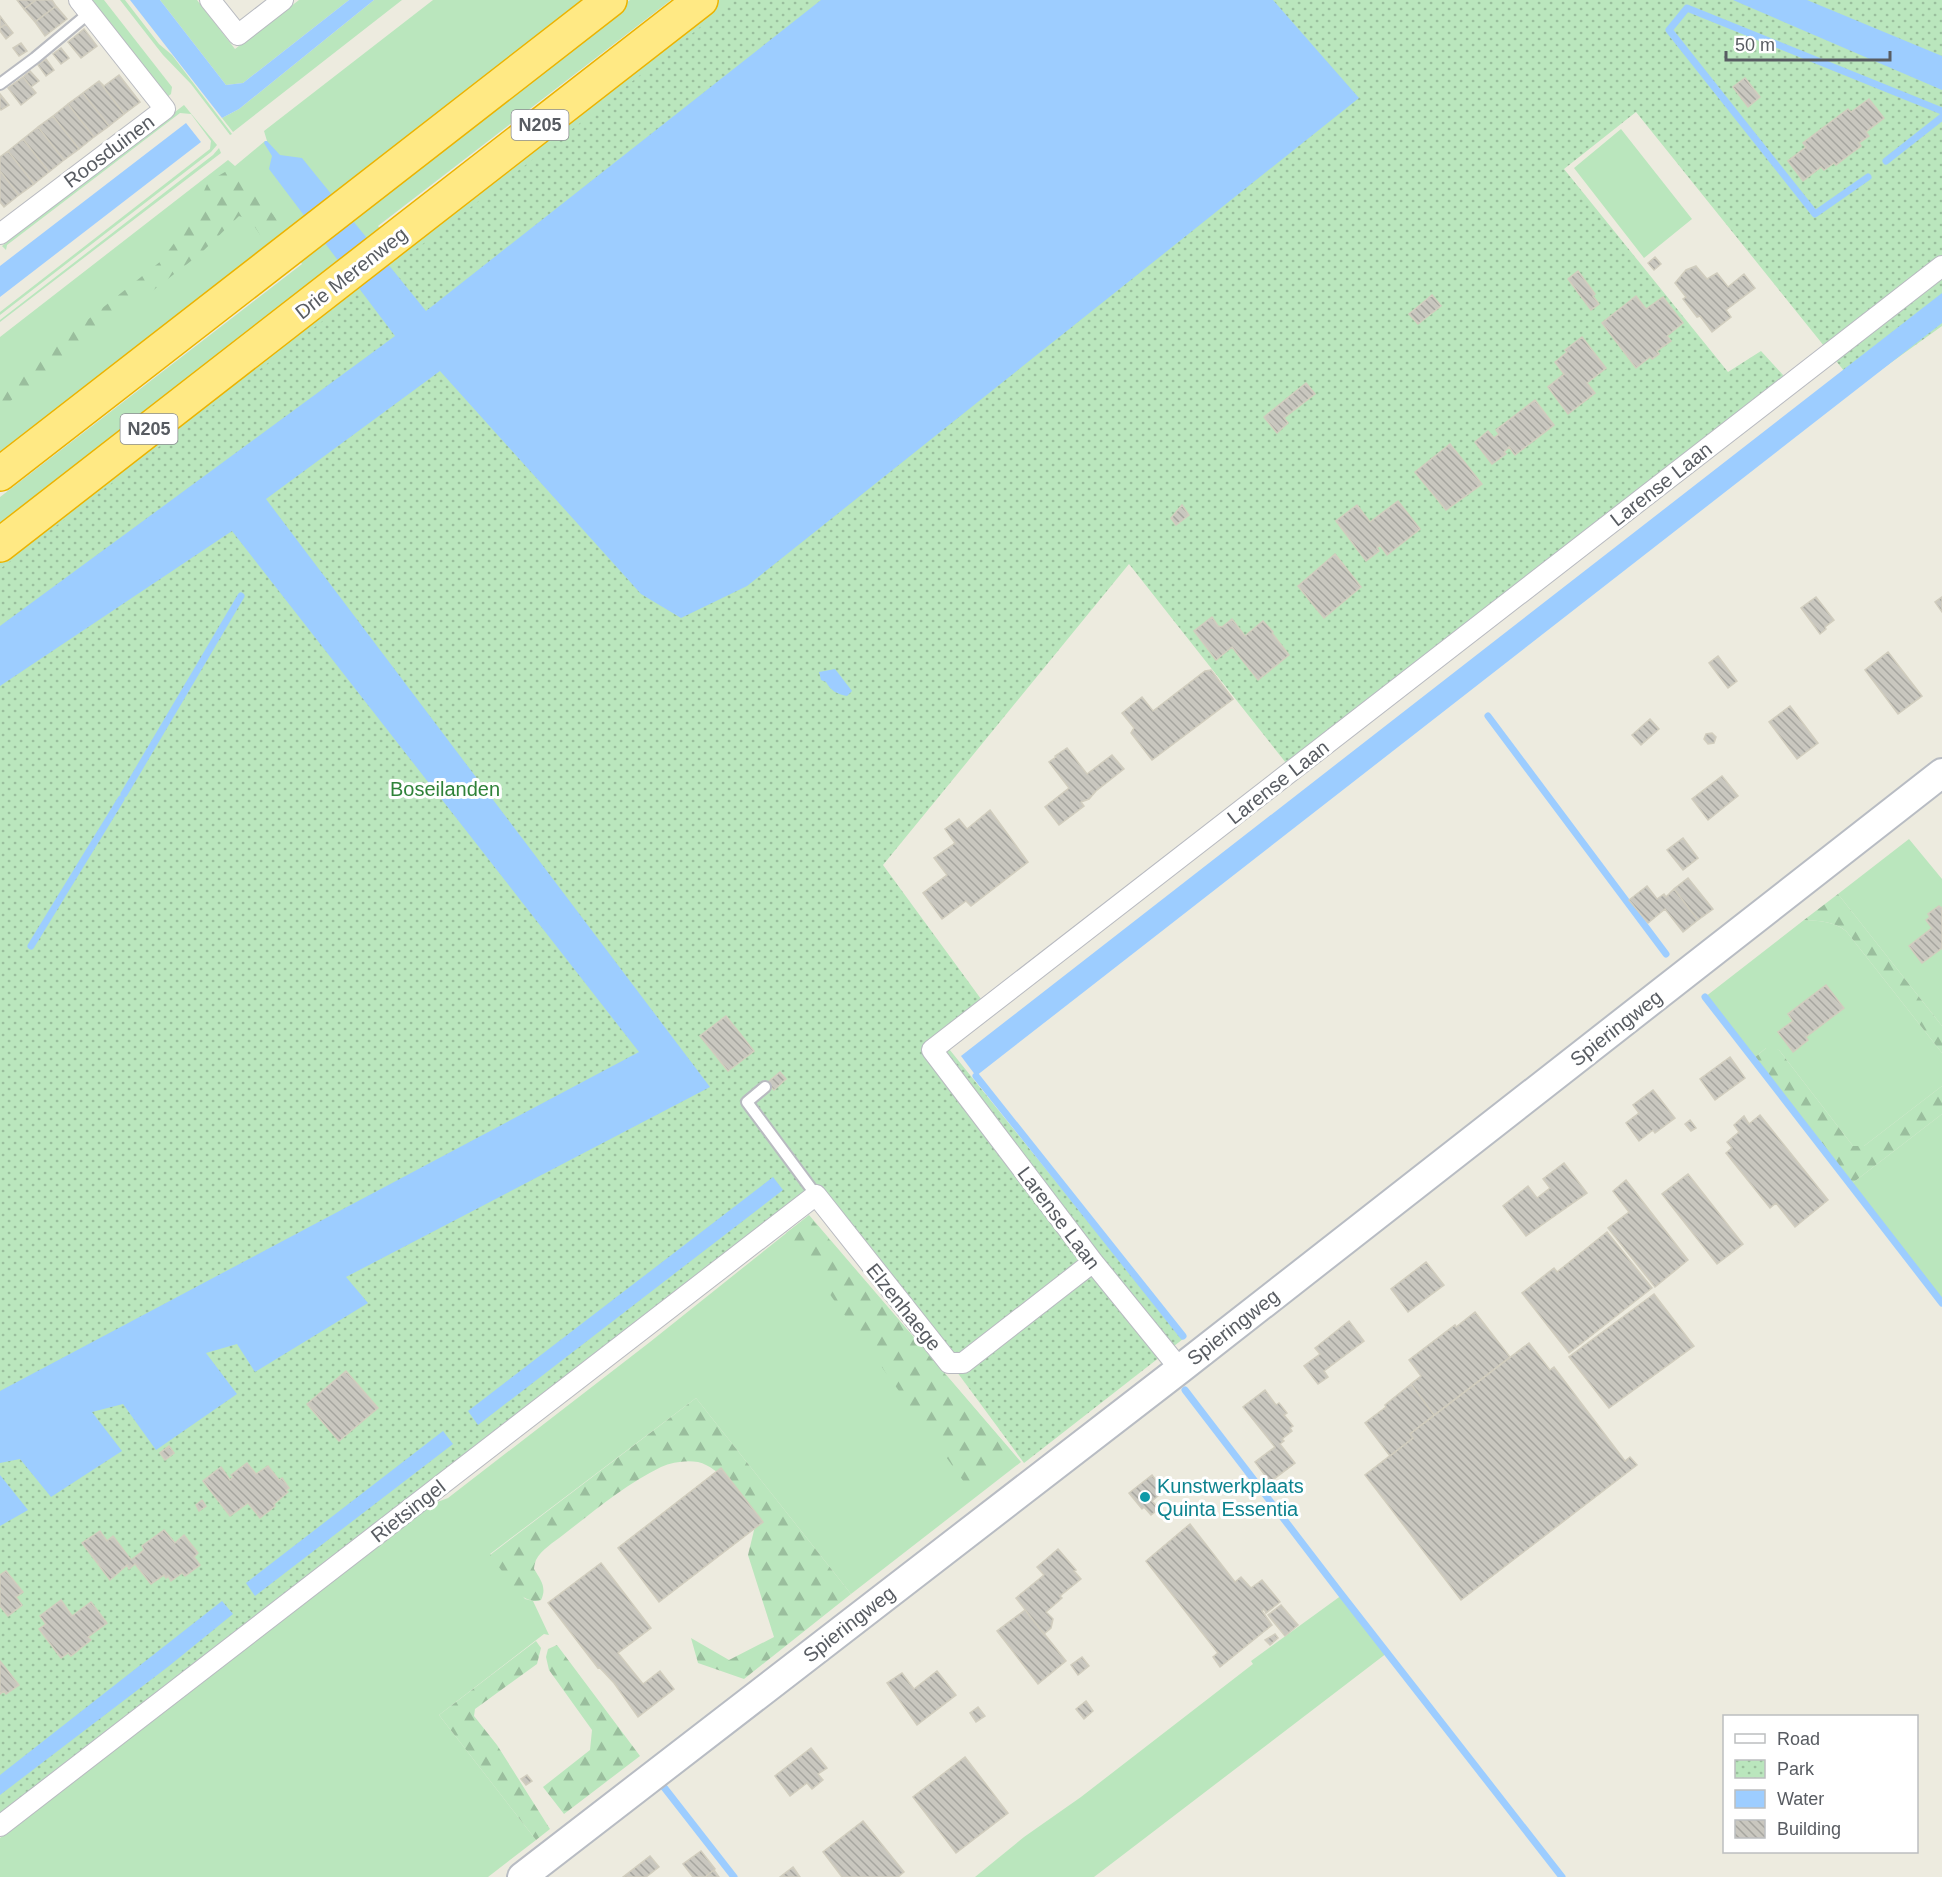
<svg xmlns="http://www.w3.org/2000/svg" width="1942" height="1877" viewBox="0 0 1942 1877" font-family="Arial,sans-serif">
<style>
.green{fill:#bae6bd}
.forest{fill:url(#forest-firs)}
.park{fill:url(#park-dots)}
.water{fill:#9dcdff}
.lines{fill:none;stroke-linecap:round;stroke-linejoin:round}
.stream{stroke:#9dcdff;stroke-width:7}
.building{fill:url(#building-back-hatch);stroke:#d1cdbe;stroke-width:1.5}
.lane-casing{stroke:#b8bac0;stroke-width:14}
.street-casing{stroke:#b8bac0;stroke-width:22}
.secondary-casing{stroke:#b8bcc3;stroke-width:32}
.highway-casing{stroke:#ecb300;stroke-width:36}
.lane{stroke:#fff;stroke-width:10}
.street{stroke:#fff;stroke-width:20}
.secondary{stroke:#fff;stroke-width:28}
.highway{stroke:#ffe984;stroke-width:33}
.culture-dot{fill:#0f9aa8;stroke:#fff;stroke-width:2}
.labels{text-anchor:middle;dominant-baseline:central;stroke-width:6;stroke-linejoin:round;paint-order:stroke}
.shield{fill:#fff;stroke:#8a8d91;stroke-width:1.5}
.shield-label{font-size:18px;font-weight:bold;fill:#585c62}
.street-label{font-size:20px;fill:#585c62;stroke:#fff}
.park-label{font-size:20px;fill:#2f8239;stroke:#fff}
.culture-label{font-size:20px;fill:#0d838f;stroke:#fff;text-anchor:start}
</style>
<defs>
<pattern id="forest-firs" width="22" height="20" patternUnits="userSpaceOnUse" patternTransform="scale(1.5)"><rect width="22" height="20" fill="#bae6bd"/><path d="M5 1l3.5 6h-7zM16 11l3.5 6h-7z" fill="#9abe9d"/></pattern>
<pattern id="park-dots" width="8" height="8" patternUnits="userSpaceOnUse" patternTransform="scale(1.5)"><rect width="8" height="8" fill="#bae6bd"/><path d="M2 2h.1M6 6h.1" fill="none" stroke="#9abe9d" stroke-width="1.8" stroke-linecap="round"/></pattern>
<pattern id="building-back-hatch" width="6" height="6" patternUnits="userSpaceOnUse" patternTransform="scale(1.5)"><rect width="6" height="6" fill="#c9c7bf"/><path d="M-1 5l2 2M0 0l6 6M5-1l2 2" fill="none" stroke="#a6a59f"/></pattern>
</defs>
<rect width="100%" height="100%" fill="#edebdf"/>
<path class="green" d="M90,0h14l68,87 -1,7 -5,4 -56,-76 -2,1z
M120,0h5l34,44 13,11 60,79 -2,1 -39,-51 -28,-29z
M160,0h37l38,49 64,-49h50l-106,83 -17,2z
M374,0h28l-169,132 -11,-14 17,-9z
M433,0h157l-226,206 266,-206h41l-293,226 19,25 306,-251h118l-821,626v-129l302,-233 -18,-26 -284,219v-120l228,-177 7,6 30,-25h2l-3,-10z
M184,105l33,40 -6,7 -211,163v-3l210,-163 1,-8 -20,-27 -11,-1 -173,132 -1,5 -4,-4z
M1621,129l71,90 -48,39 -70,-90z
M219,148l2,5 -221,169v-2l213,-165z
M1909,839l33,40v147l-104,-132z
M1804,920c15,1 30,1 42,11l96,122v33l-78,60h-11l-74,-96 -13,-2 -13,11 -48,-62z
M1942,1114v192l-92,-121z
M809,1215l212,247 -170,132 -155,-196 -206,156 35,45 8,2 16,34 -5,-1 -105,81 97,125 -48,37h-488v-39l432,-334 16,-6 202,-156z
M1342,1595l45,58 -293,224h-119l49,-40 57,-40 172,-133 -2,-3z"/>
<path class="forest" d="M235,166l47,60 -17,16 -15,-22 -11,-4 -39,38 -200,155v-19l161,-129 30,-41 17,-38z
M1838,894l104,132v27l-96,-122c-12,-10 -27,-10 -42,-11z
M1773,1047l6,3 74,96h11l78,-60v28l-92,71 -97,-126 13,-11z
M809,1216l203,236 -43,37 -183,-256z
M696,1398l155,196 -107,85 -46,-16 -7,-25 38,22 45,-23 -26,-82 9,-37c-15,-17 -36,-51 -59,-56 -12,-2 -26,0 -37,5 -35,17 -67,44 -98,68 -9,7 -22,15 -27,25 -1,2 -2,7 -2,9 7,11 13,19 7,31 -8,3 -15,-1 -22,-6l-29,-39z
M536,1641l5,7 -4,16 -62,45 -1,7 23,29 53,84 -14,11 -97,-125z
M557,1645l83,111 -76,58 -21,-27 47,-37 2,-20 -43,-60 -3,-13 2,-8z"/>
<path class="park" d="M734,0h1208v326l-85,61 -221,-275 -72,57 164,203 33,-21 22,24 -2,6 -495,382 -157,-199 -246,301 98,134 -44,35 246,305 -159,124 -196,-266 -828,621v-1249l584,-449z"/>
<path class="water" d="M130,0h30l66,85 17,-2 106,-83h25l-135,109 -17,9z
M821,0h452l86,98 -612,488 -66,32 -40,-24 -201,-223 -174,128 444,588 -364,190 22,26 -113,69 -18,-28 -31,9 31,41 -81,56 -33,-46 -31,8 30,39 -71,46 -31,-38 -20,4v-72l639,-339 -407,-521 -232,155v-60l395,-290 -126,-167 3,-13 -8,-13 1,-2h2l13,14 22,3 124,153z
M1733,0h74l135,56v34z
M186,123l15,19 -201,155v-31z
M1942,293v30l-966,753 -15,-20z
M835,669l17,22 -5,5c-10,-2 -16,-5 -21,-14l-5,-2 -2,-8z
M773,1177l10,13 -305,235 -10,-14z
M443,1431l10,13 -198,152 -9,-13z
M0,1475l28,35 -28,16z
M222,1601l11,13 -64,52 -169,129v-20z"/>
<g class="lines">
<path class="stream" d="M1886,161l56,-44
M1868,177l-53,37 -146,-184 18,-22 255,103
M1488,716l178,238
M124,794l117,-198
M31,946l90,-147
M1705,997l237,306
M976,1076l207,260
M1185,1390l157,205 220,282
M663,1786l71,91"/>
</g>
<path class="building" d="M17,0h19l-12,9z
M36,0h16l4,6 -21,16 -11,-13z
M56,6l11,13 -22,17 -10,-14z
M0,16l6,8 -6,4z
M6,24l7,9 -7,6 -6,-8v-3z
M84,29l13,17 -16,12 -13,-16z
M21,43l6,8 -8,5 -6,-8z
M61,48l8,10 -8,6 -8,-10z
M46,59l8,11 -8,6 -8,-11z
M30,71l9,10 -8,6 -8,-10z
M119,75l21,27 -16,12 -25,-33 5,5z
M23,77l13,16 -15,12 -13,-17z
M1745,78l15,19 -12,10 -15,-20z
M99,81l25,33 -15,12 -26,-33z
M83,93l26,33 -15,11 -26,-33z
M0,94l9,11 -8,5 -1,-1z
M1869,99l15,19 -18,14 3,4 -10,7 2,3 -12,9 -13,10 -2,-2 -10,7 -3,-3 -18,14 -15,-20 18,-14 -3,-4 45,-34 3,3z
M68,104l26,33 -15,12 -26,-33z
M53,116l26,33 -15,11 -26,-33z
M38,127l26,33 -15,12 -26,-33z
M23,139l26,33 -15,12 -26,-33z
M8,151l26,33 -15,11 -19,-24v-14z
M0,171l19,24 -15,12 -4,-5z
M1655,257l6,7 -7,6 -6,-7z
M1696,266l11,13 10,-6 11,14 16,-13 11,14 -29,22 5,7 -19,15 -12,-16 -3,1 -14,-18 3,-2 -11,-14 11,-13z
M1578,271l17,23 -2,2 6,8 -8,6 -23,-31z
M1432,295l9,11 -23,18 -9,-10z
M1636,296l10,13 17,-12 20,26 -16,13 4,5 -14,10 2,3 -7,5 -2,-2 -14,11 -34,-45z
M1582,337l24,31 -19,15 8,10 -27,21 -20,-27 16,-13 -9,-12 12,-10 -2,-2z
M1306,383l9,11 -31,24 4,5 -11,10 -13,-16z
M1535,400l19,25 -39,30 -6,-8 -5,5 2,2 -14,10 -17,-22 13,-11 6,7 5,-4 -3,-4z
M1450,444l32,40 -36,26 -31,-38z
M1398,501l22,28 -33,26 -7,-10 -3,3 2,3 -13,10 -30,-40 21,-16 13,17z
M1182,505l7,10 -13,10 -5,-7z
M1335,554l26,33 -37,31 -26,-32z
M1816,597l18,23 -9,7 1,2 -6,5 -19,-26z
M1942,597v15l-7,-10z
M1212,617l6,9 4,1 10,-8 13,17 18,-15 10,11 -1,1 17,22 -31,25 -26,-33 -16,13 -22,-29z
M1888,652l34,44 -24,18 -33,-44z
M1718,656l19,25 -9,7 -19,-25z
M1211,670l22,29 -81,61 -21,-27 3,-5 -12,-15 20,-16 11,14 52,-40z
M1790,706l28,37 -21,16 -28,-37z
M1650,719l9,10 -18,16 -9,-10z
M1712,733l4,4 -2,6 -6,1 -4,-5 2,-5z
M1067,748l20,26 25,-19 12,14 -28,22 -7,8 -8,3 3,4 -25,19 -14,-18 24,-19 -20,-26 7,-5 -1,-1z
M1722,776l16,20 -30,24 -16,-21z
M990,810l38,52 -57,44 -5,-5 -24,18 -19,-26 24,-18 -13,-17 21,-15 -10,-14 14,-10 8,10z
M1683,838l15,20 -15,12 -16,-20z
M1688,878l25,31 -15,11 -24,-31z
M1647,886l10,13 7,-5 2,3 8,-8 24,31 -15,12 -18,-23 -17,14 -19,-23z
M1939,906l3,2v40l-20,15 -13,-17 23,-18 -6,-8 4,-3 -2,-3z
M1826,985l18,23 -38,29 2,3 -15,12 -15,-20 15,-11 -5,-7z
M726,1016l28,35 -26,20 -28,-35z
M1730,1057l15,21 -30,22 -15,-21z
M780,1072l6,7 -12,11 -7,-7z
M1653,1090l22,28 -20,15 -2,-3 -14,11 -13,-18 13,-10 -6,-8z
M1760,1115l68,85 -33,27 -19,-24 -6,5 -44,-55 6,-5 -5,-6 12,-10 -5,-7 10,-9 5,8z
M1690,1120l6,8 -5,3 -6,-7z
M1564,1163l23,30 -61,43 -23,-30 25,-20 9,12 13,-10 -7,-9z
M1688,1174l55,70 -26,20 -55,-70z
M1626,1180l62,80 -33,27 -47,-59 21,-16 -16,-21z
M1607,1232l45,56 -83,65 -47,-60 32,-25 3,4z
M1426,1262l18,23 -36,27 -17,-23z
M1654,1294l40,52 -85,62 -40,-51z
M1475,1312l35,45 -76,58 -23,-31 10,-8 -12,-16 46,-35 1,2z
M1349,1321l15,20 -40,30 4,6 -10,7 -14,-18 16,-12 -5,-6z
M1529,1343l21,27 4,-3 71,94 5,-4 7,8 -176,135 -96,-125 48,-37 -3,-4z
M346,1371l32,37 -39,33 -32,-37z
M1411,1384l23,31 -24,19 3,4 -23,18 -25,-33 21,-16 -1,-2z
M1265,1390l11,15 3,-2 8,10 -3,2 9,11 -3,2 2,3 -10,8 2,2 -4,3 15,19 -25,19 -15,-20 20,-15 -32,-40z
M169,1446l5,7 -9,7 -5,-7z
M247,1463l9,11 12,-8 11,14 3,-2 7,10 -3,2 2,2 -14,12 1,2 -15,12 -12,-15 -18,13 -27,-35 18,-14 9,13 3,-3 -2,-2z
M721,1468l42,54 -104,80 -41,-54z
M1152,1475l12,16 -12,10 7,8 -8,6 -7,-8 -2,2 -13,-16z
M202,1500l4,6 -7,5 -3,-6z
M1190,1524l45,58 6,-5 10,11 11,-8 18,22 -14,11 -2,-4 -2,2 10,14 -52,42 -7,-10 5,-4 -72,-92z
M164,1530l11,13 9,-8 14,18 -4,4 6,8 -15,11 -3,-3 -11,8 -3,-5 -2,2 -2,-3 -13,9 -16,-20 -6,5 -2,-4 -17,15 -28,-37 18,-12 7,10 6,-5 18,24 13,-10 -2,-4z
M1058,1549l18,21 -2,1 7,8 -21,17 2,2 -16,14 7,7 -2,9 -7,6 -28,-36 28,-23 -7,-8z
M601,1563l50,65 -33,25 25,31 17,-13 14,18 -36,28 -24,-34 -15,-16 -1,1 -50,-65z
M6,1571l17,21 -7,5 6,8 -14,11 -8,-10v-31z
M61,1600l11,16 19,-14 16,21 -19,14 3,3 -20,16 -3,-3 -7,5 -22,-29 7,-5 -6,-8z
M1281,1605l17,20 -13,11 -17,-21z
M1025,1610l41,51 -28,23 -41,-53z
M1275,1634l3,4 -8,7 -5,-5z
M1082,1657l7,9 -11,9 -7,-10z
M0,1661l19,24 -13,9 -2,-3 -4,3z
M937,1671l19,24 -39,30 -30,-42 15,-10 12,16z
M1086,1701l7,10 -9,8 -8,-10z
M978,1707l7,9 -9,6 -6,-9z
M811,1748l16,20 -9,6 5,6 -11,9 -5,-6 -17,13 -15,-20z
M965,1757l43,56 -52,40 -43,-56z
M527,1775l5,6 -6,4 -5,-6z
M863,1821l41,51 -6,5h-56l-19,-25z
M701,1851l14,18 -10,8h-12l-10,-13z
M650,1856l9,11 -13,10h-23z
M793,1867l7,10h-20z
M714,1870l5,7h-14z"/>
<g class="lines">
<g class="lane-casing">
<path id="lane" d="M0,84l35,-26 54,-45
M765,1087l-18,15 69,93"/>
</g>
<g class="street-casing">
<path id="street" d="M210,0l28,35 45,-35
M0,234l165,-125 -86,-109
M1180,1369l-87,-107 -161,-212 1010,-784
M0,1826l816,-631 133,168h14l130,-101"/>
</g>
<g class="secondary-casing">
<path id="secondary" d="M522,1877l658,-508 762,-596"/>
</g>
<g class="highway-casing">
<path id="highway" d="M0,474l610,-474
M0,545l701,-545"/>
</g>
<use href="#lane" class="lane"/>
<use href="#street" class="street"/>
<use href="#secondary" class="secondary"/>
<use href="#highway" class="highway"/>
</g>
<circle class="culture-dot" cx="1145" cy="1497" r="6"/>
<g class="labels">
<g class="shield">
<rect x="511.5" y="110" width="57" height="30" rx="4.5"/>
<rect x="120.5" y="414" width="57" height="30" rx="4.5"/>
</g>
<g class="shield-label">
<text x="540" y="125">N205</text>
<text x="149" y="429">N205</text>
</g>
<g class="street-label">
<text transform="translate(109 151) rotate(-37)">Roosduinen</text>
<text transform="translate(351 273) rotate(-38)">Drie Merenweg</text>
<text transform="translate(1661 484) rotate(-38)">Larense Laan</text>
<text transform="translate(1278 782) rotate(-38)">Larense Laan</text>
<text transform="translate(1616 1028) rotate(-38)">Spieringweg</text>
<text transform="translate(1059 1218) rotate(53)">Larense Laan</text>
<text transform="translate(904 1307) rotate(51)">Elzenhaege</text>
<text transform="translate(1233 1327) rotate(-38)">Spieringweg</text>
<text transform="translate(408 1511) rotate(-38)">Rietsingel</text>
<text transform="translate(849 1624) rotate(-38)">Spieringweg</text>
</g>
<g class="park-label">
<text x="445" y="789">Boseilanden</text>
</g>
<g class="culture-label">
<text x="1157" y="1486">Kunstwerkplaats<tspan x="1157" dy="23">Quinta Essentia</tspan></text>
</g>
</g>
<rect x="1723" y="1715" width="195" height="138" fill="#ffffff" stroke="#bcbec0" stroke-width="1.5"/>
<rect x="1735" y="1734" width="30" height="9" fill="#ffffff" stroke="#bcbec0" stroke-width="1.5"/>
<text x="1777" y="1745" font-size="18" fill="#585c62">Road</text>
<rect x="1735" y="1760" width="30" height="18" fill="url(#park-dots)" stroke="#bcbec0" stroke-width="1.5"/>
<text x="1777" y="1775" font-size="18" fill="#585c62">Park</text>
<rect x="1735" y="1790" width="30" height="18" fill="#9dcdff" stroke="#bcbec0" stroke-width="1.5"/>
<text x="1777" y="1805" font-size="18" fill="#585c62">Water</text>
<rect x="1735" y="1820" width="30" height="18" fill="url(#building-back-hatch)" stroke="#bcbec0" stroke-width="1.5"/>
<text x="1777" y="1835" font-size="18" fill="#585c62">Building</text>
<path d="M1726 51v9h164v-9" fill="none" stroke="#585c62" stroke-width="3"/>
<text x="1735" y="51" font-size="18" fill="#585c62" stroke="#ffffff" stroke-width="4.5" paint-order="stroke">50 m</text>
</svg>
